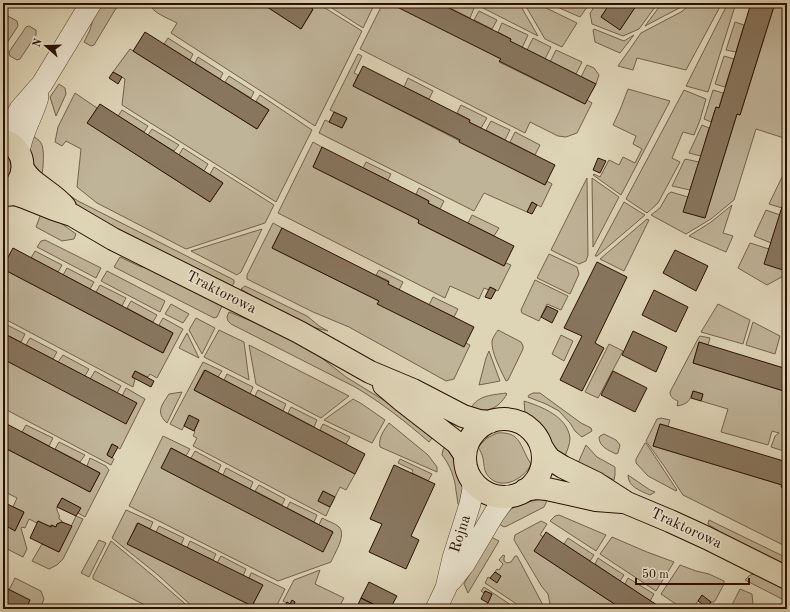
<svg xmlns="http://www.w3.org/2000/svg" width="790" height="612" viewBox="0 0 790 612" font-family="'Old Standard TT',serif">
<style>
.green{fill:#bfb398;stroke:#74614c}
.building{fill:#88765f;stroke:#2a0f00}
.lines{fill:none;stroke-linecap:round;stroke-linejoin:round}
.minor-casing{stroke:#57402e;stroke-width:22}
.major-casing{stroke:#2a0f00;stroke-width:24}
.minor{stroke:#eae4d0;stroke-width:21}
.major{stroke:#ded5b7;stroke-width:22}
.labels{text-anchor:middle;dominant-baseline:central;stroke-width:3;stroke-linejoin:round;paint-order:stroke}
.street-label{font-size:15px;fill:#2a0f00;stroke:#eae4d0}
</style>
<rect width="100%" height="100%" fill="#ded5b7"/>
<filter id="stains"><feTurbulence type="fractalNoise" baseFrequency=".005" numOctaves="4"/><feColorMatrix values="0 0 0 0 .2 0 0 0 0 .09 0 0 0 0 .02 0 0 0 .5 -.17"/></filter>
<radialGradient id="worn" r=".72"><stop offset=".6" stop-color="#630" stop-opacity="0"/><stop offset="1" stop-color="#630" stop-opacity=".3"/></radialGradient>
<path class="green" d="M102,3h12l4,2 -24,40 -3,1 -7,-4c2,-4 4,-8 6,-12 3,-10 4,-21 12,-27z
M149,3h112l40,26 12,-19 -10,-7h14l45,28 -47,95 -144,-93 6,-10c-9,-5 -25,-10 -28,-20z
M324,3h51l-12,25z
M383,3h11l107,56 -2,3 86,42 2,-4 5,3 -15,30 -11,4 -8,-1 -28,-14 -5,11 -165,-84z
M446,3h17l11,5 -4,10 -26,-13z
M486,3h33l19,33 -55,-28z
M524,3h12l41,20 -15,24 -17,-8z
M548,3h42l-10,14z
M597,3l13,1 -9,13 19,12 18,-26h20l-19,26 -16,7 -31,-12 -2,-11z
M662,3h24l-3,3 -38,20z
M692,3h30l-36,67 -49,-12 -4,12 -15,-4 23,-33 40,-21z
M728,3h8l-28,89 -22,-6z
M775,3h12v136l-31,-10 -22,71 -23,19 -25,15 -35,-19 9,-7 8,-14 3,-2 17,5 -4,15 21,6 32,-104 3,1z
M479,11l18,9 -5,9 -18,-9z
M5,15h1l11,6 1,5 -15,23v-31z
M735,22l9,3 -8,27 -10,-2z
M502,23l26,12 -6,13 -12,-7 1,-2 -13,-7z
M29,26l7,4v5l-16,24 -3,1 -7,-4 -1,-4 17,-25z
M594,29l30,12 10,-6 -14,18 -25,-11 -2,-12z
M168,38l25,16 -3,6 -26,-16z
M533,38l18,9 -6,12 -18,-9z
M130,49l127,80 12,-19 -13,-9 4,-6 52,35 -36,72 -154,-97 3,-26 -12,-7z
M556,50l26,12 -6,12 -26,-12z
M358,54l4,2 -8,17 4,2 -5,11 192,99 2,-4 5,3 -11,23 -9,-5 -5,10 -43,-19 -10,18 -155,-78 6,-13 17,8 5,-10 -17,-8z
M724,56l10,3 -9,28 -10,-3z
M198,57l25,16 -3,6 -25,-16z
M587,65l7,3 5,7 -3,9 -15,-7z
M229,76l25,16 -3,6 -26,-16z
M408,78l25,13 -4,8 -25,-12z
M59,84l6,4 1,6 -10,22 -6,-19z
M628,89l42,12 -49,94 -28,-20 1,-1 6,3 9,-17 10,5 4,-8 12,6 7,-14 -9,-5 3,-8 -23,-11 7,-15z
M684,90l22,9 -6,21 -6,15 -11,-3 -11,26 8,4 -22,41 -11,10 -21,-14z
M713,90l10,3 -4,15 -3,-1 -5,15 -7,-3z
M75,93l22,15 -9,15 122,79 13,-19 -13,-9 4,-7 60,38 -9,18 -79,26 -89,-46 -20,-16 4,-38 -15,-8 -4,5 -7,-4 3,-15z
M461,105l26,13 -6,10 -12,-6 1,-2 -13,-7z
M122,110l26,16 -4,6 -26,-16z
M491,121l19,9 -5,10 -19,-10z
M702,125l7,3 -8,28 -12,-3z
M152,129l27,16 -5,6 -26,-16z
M515,132l25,13 -5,10 -25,-13z
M30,135c4,2 9,4 11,8 4,5 2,26 1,32h-6l-8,-28z
M313,142l9,5 -9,20 106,53 -1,3 86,43 2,-3 5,2 -13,26 -8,-4 -1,3 -5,-2 -5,11 -29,-13 -5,12 -167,-85z
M183,148l25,16 -4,7 -25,-16z
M3,150l7,8 2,16 -9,11z
M685,159l14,3 -9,28 -18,-4z
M366,162l25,12 -3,6 -25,-12z
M782,177l5,2v12l-5,17 -13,-4z
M587,178l1,77 -2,6 -7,3 -28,-14z
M592,178l27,19 -26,50z
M57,187l21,14 156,79v3l-2,3 -40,-16 -116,-64z
M419,188l25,13 -4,8 -12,-6 1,-2 -13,-7z
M624,202l21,13 -48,41h-2z
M732,205l-9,28 10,3 -7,16 -37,-16 22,-14z
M766,210l14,5 -9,28 -17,-7z
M42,211l9,5 25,18 -2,5 -12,2 -26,-14z
M472,215l27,13 -5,8 -26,-13z
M647,219l2,1 -25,51 -24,-12z
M273,223l9,5 -10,20 107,53 91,44 -16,34 -8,2 -97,-54 -36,-15 -66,-33v-4z
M262,229l-21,43 -4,3 -46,-24z
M45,240l56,28 -5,10 -59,-31 4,-6z
M750,243l19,6 18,19v6l-20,11 -29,-17z
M35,251l27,14 -4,7 -27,-14z
M549,254l28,13 2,7 -9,20 -33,-16z
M120,257l19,9 24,7 22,11 37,22 -5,11 -3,1 -100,-51z
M67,268l27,14 -4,7 -27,-14z
M3,269l160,84 10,-20 -14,-8 4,-7 20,11 -26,49 -7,-4 -2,3 -13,-6 -3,6 3,2 -2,8 -130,-69z
M379,270l24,12 -4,8 -11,-6 1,-3 -13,-6z
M107,271l58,30 -5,11 -59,-31z
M535,280l33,16 -7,14 -14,-6 -8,17 -17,-8 -1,-3z
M100,285l26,13 -4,8 -26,-14z
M245,286l62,30 12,10 9,5 -20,-5 -29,-14 -38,-23z
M433,297l25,12 -4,8 -25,-12z
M131,301l26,14 -4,7 -26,-14z
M171,304l18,10 -6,9 -18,-9z
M718,304l32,16 -7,24 -42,-12z
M229,312l42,17 23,11 24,15 28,22 44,27 42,34 -3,4c-23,-20 -47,-39 -74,-55l-124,-63 -3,-3 -1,-4z
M196,318l19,10 -13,26 -13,-24z
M753,322l27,14 -5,18 -29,-9z
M3,323l22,11 -4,8 -18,-9z
M219,330l25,12 5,38 -45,-23z
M498,330l23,12 2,4v3l-14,29 -1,2 -2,1c-5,-10 -15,-29 -14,-40 1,-4 4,-8 6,-11z
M187,333l12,25 -20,-10z
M561,335l12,6 -9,20 -12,-7z
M700,336l10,2 -2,7 -9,-3 -6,21 94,29v60l-16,-5 4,-11 4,-3 -7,-2 -4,14 -47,-13 7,-23 -27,-8 2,-7 -10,-3c-3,10 -5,13 -16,15l1,-5c-5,-2 -8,-4 -8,-9l29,-55z
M30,338l27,14 -4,7 -27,-14z
M609,344l14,7 -25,47 -13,-6z
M249,345l100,51 -28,22 -65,-34z
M489,351l11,30 -21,4 7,-27z
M63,355l26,14 -4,7 -27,-14z
M3,359l119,37 4,-8 19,11 -25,50 -8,-5 -5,10 7,5 -3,6 -108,-57z
M203,362l19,9 -4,6 -14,-7 -10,20 161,84 -9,16 -6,-3 -5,10 -12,-6 -5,10 12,6 -4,9 -133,-70 4,-8 -4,-2 2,-4 -1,-1 5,-11 -10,-4 -7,14 -12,-6z
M95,371l26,15 -4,7 -27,-14z
M227,374l26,13 -3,7 -26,-14z
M258,390l28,14 -3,7 -28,-15z
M182,392l-15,31c-12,-11 -5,-18 2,-29z
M506,393l1,1c-9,15 -19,19 -36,14 7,-13 22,-13 35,-15z
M533,393h7l41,30 10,5 1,3 -10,6 -7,-6 -5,-8 -11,-12 -13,-7 -18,-7 1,-2z
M353,399l9,5 23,16 -13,23 -48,-23z
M524,401c18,6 43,15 46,37 0,6 -3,13 -5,18 -6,-3 -12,-7 -16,-12 -7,-13 -10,-23 -24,-31z
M291,407l26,13 -3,7 -26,-14z
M661,418l9,2 -2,6 -8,-2 -7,22 129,39 -1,2 6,2v58l-104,-52 -19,-29 -18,-25 11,-22z
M389,423l39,32 9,12v5l-57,-25c-2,-9 4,-17 9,-24z
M323,424l27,13 -4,7 -26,-14z
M26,425l27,13 -4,8 -27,-14z
M497,433c25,-2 23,15 34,31 -7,16 -33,29 -45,9 -2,-4 -2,-9 -3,-15 -1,-4 -3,-8 -5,-11l9,-9z
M604,434l12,6 4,5 -2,8 -2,1c-8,-4 -16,-7 -17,-16l1,-2z
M163,436l27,13 -4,7 -15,-8 162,84 -14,-7 3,-7c5,3 13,5 17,9 8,8 -5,27 -8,35l-53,19 -149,-75z
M59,442l26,13 -5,7 -25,-13z
M645,443h1l31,47 -1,1 -28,-15 -12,-13v-4z
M586,445l11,12 18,10v8l-1,5 -36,-17z
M445,446l4,5 5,7 4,7 2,11 4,9 -2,22 -4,-3c-1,-5 -1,-9 -2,-13 -1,-13 -6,-26 -14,-36l1,-5z
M3,447l87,45 10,-19 -13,-7 3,-8 16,8 3,4 -24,47 -7,-4 2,-5 -18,-10c-2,4 -6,8 -5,12 1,4 3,4 2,9l3,2v1l-5,2 -1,3 -4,-2 -1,2 -13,-6 -1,2 -8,-4 -4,9 -3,-1 -1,1 6,21 -4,8 -20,-10v-23l12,6 9,-17 -11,-6 4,-9 -14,-7z
M195,451l26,14 -3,7 -27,-14z
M400,459l32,15 -4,7 -16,-8 1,-3 -15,-7z
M226,468l27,14 -3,7 -27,-14z
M628,475l22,15 5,2 -5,3c-9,-4 -22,-8 -22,-20z
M259,485l26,14 -3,6 -27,-14z
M542,499h5l-1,4 -2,4 -37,19 -3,1 -5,-3c3,-4 6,-9 10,-13 7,-7 23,-10 33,-12z
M290,502l27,13 -3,7 -27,-14z
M126,510l27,12 -3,7 -13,-6 -9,21 124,62 10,-21 -13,-7 2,-5h1l33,16 -10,20h-80l-37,-34 -46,-37z
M559,515l47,20 -10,16 -46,-30 5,-5z
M76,516l7,3 -20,40 -6,6 -8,4 -17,-8 10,-17 17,8z
M709,520l78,38v10l-59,-31 -20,-13z
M541,521l6,3 -7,11 4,2 -10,14 88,58h-71l-3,-15 -6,-7 -28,-47 1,-5z
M159,526l25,12 -3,7 -25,-13z
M491,537l8,4 -28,47 -3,5 -4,-9z
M612,537l35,15 27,10 -18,29 -56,-37z
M568,538l26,17 -4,6 -26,-17z
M99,540l7,3 -17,34 -8,-4z
M111,541l40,33 40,35h-38l-60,-30v-3z
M190,541l26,13 -3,6 -26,-12z
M503,555l2,1 -1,1v4l3,2 4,-1 4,-6h2l28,53h-21l-39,-26 3,-6 9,5 4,-6 -6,-4 2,-3 2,1 4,-6 -4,-4z
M221,556l25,13 -3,7 -26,-13z
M598,558l26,17 -4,6 -25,-17z
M680,565l16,6 13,3 15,7v3l-9,17 -1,1h-3l-9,-6 -10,13h-9l-22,-15z
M320,570l-5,14 29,14 -6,11h-46l3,-7 -3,-1 -2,3 -3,-2v1l-4,-2 11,-21z
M759,573l23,10 3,10 -3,6 -37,-19 5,-5z
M15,578l26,13 3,8 -4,10h-7l-6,-3 -18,-16z
M628,578l26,16 -4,7 -25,-17z
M484,587l33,22h-20l-3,-2 -2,2h-7l7,-15 -7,-3 -1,2 -3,-2z
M740,589l12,5 1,10 -2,5h-21z"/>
<path class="building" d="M261,3h42l10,6 -12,20z
M394,3h45l72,36 -1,2 86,43 -11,20 -86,-43 2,-2 -108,-54z
M610,3h28l-18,27 -19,-13z
M751,3h24l-35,112 -3,-1 -32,104 -22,-6 33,-105 3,1z
M145,32l124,78 -12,19 -124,-78z
M363,66l107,54 -1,2 86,43 -10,20 -86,-43 1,-2 -107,-54z
M113,72l9,5 -4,7 -9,-6z
M100,104l123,79 -13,19 -123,-79z
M334,112l13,6 -5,10 -13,-6z
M322,147l107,54 -1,2 86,43 -10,20 -86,-43 1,-3 -106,-53z
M598,158l8,3 -6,12 -7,-3z
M787,191v77l-1,3 -22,-7z
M532,202l5,3 -5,9 -5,-2z
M282,228l107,54 -1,2 86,43 -10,20 -87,-43 2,-3 -107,-53z
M13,248l160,85 -10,20 -160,-84v-3z
M675,250l33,16 -12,25 -33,-18z
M597,262l30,15 -32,66 9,5 -22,43 -22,-11 22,-44 -18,-8z
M490,287l6,3 -5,9 -6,-2z
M654,290l34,17 -12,25 -34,-17z
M547,306l11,5 -6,12 -11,-6z
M633,331l34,16 -11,25 -34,-17z
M3,333l134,70 -11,21 -123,-65z
M699,342l88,27v23l-94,-29z
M205,370l160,84 -10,20 -161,-84z
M135,371l19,10 -3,6 -19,-10z
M613,371l34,17 -12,24 -34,-17z
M693,391l10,3 -2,7 -10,-3z
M189,415l10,5 -5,11 -10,-5z
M3,422l97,51 -10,19 -87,-45z
M660,424l127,38v27l-6,-2 1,-2 -129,-39z
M112,444l6,3 -6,11 -5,-3z
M171,448l162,84 -10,20 -162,-84z
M394,465l41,19 -24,52 8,4 -13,29 -37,-17 13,-28 -12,-5z
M323,491l12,6 -5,10 -12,-6z
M62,498l19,10 -5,8 -19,-9z
M3,502l21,10 -9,19 -12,-7z
M38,521l13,6v-2l5,2 1,-3 5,-2 10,4 -13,26 -29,-14z
M138,523l125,62 -11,21 -125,-62z
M546,532l18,12 99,65h-41l-88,-58z
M495,572l6,4 -4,7 -7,-5z
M369,582l28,14 -7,13h-7l-22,-11z
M6,588l24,12 -4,9h-23v-15z
M485,591l7,3 -4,9 -7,-4z
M702,595l9,7 -4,6 -9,-7z
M361,598l22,11h-27z
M292,600l3,2 -3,7h-8l3,-7 3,2z"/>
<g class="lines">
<g class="minor-casing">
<path id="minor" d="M3,130l10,-9 7,-12 22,-25 49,-81
M19,153c2,-20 14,-37 19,-56
M451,581l14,-18 29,-49 13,-18
M436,609l10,-21 7,-30 17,-54 3,-15 -1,-9"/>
</g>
<g class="major-casing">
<path id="major" d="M3,140c27,9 25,45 0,55
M23,169c2,3 5,7 8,10 11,10 24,16 34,28
M5,195l10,-1 9,3 30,12 18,6 41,24 186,93 71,40 43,18 50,26 16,5 11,1
M384,385l19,16 54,42 8,12
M465 458a39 39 0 1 1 78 0a39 39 0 1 1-78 0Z
M541,446l5,8 4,5 13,8 33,16 31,20 43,18 37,17 80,40
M525,490l12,-2 10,1 49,11 26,2"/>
</g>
<use href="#minor" class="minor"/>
<use href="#major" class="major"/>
</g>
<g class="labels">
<g class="street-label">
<text transform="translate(221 293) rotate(27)">Traktorowa</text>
<text transform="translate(686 529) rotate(25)">Traktorowa</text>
<text transform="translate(461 534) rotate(-72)">Rojna</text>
</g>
</g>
<rect width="790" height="612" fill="none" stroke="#ded5b7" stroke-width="16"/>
<rect x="4" y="4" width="782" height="604" fill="none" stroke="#2a0f00" stroke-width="2"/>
<rect x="8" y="8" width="774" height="596" fill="none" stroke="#2a0f00"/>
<g transform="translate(46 46) rotate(290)" stroke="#eae4d0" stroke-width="3" paint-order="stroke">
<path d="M0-3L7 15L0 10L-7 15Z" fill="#2a0f00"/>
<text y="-6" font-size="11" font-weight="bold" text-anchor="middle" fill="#2a0f00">N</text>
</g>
<path d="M636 578v6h113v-6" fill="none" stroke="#2a0f00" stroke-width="2"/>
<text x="642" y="578" font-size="12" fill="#2a0f00" stroke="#eae4d0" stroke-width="3" paint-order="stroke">50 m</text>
<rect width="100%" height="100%" filter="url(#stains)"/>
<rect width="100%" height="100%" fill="url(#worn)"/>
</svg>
